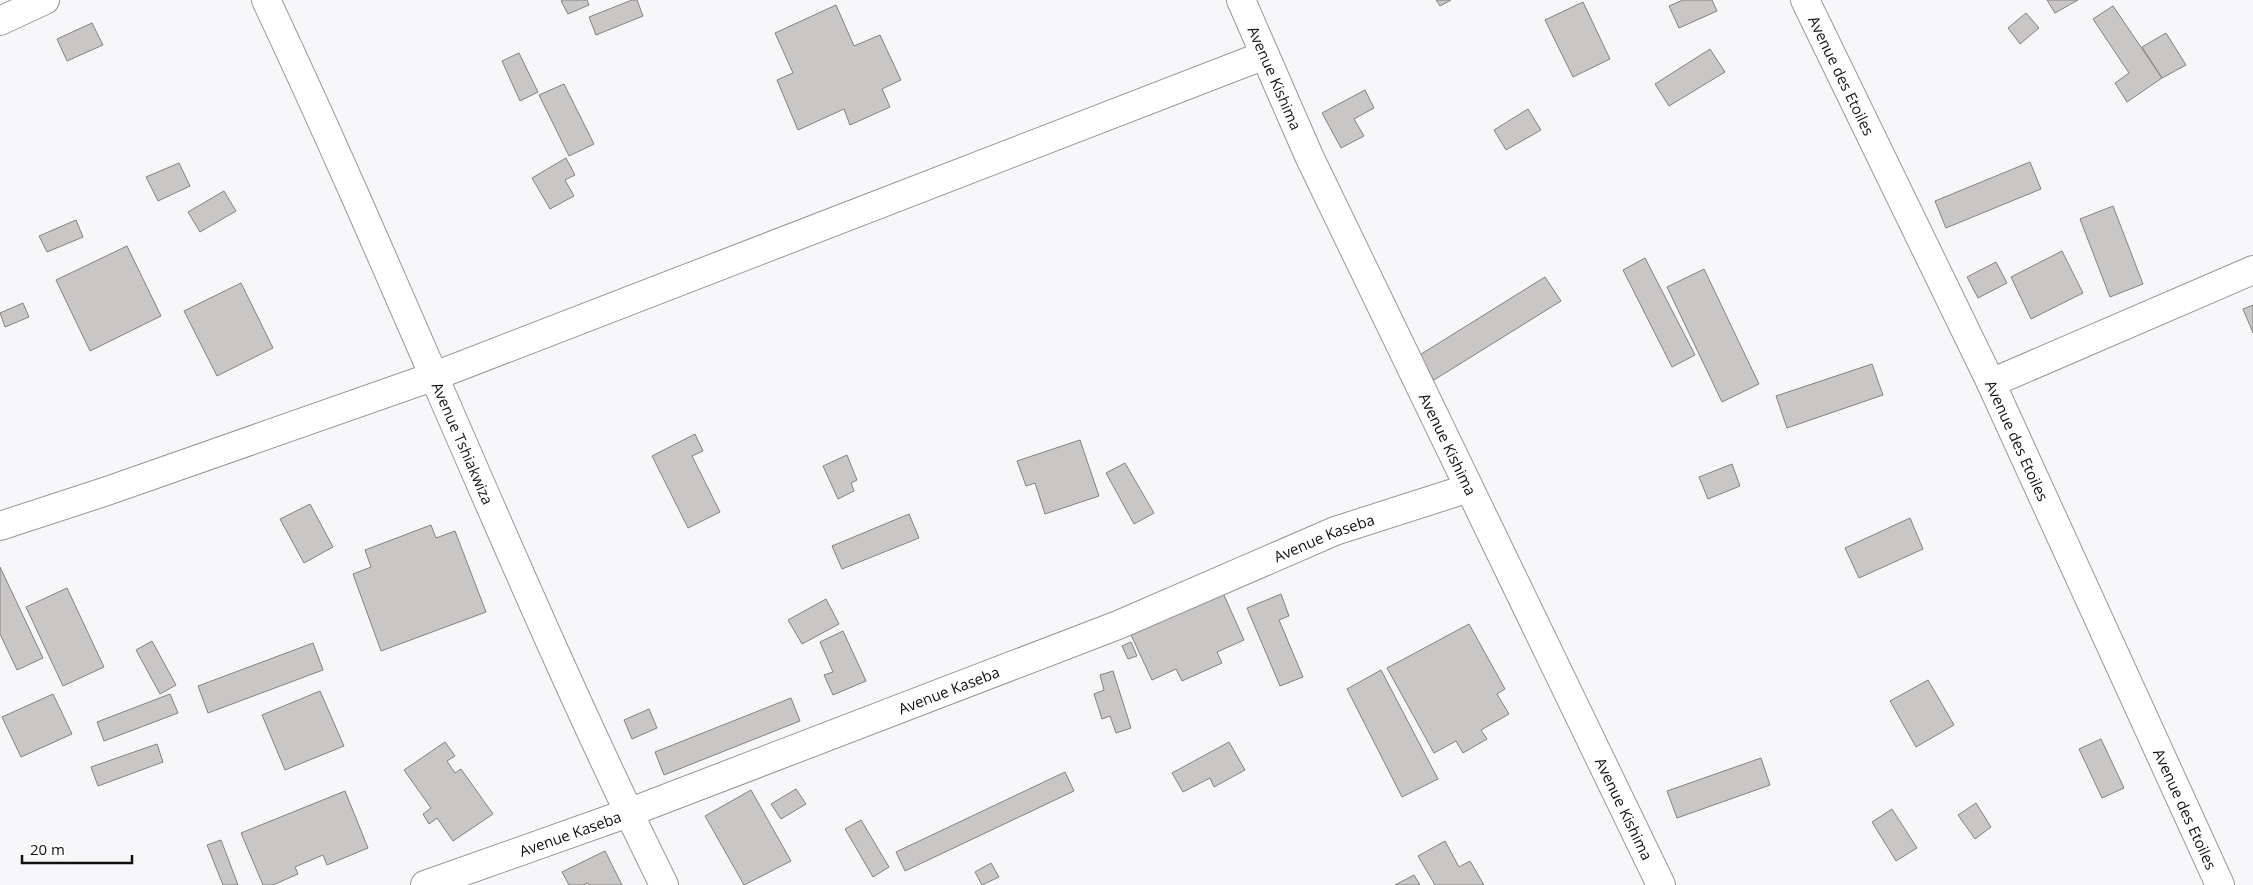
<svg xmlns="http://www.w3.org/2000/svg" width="2253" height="885" viewBox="0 0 2253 885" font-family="'Open Sans',sans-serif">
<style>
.building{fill:#c9c7c5;stroke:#848280}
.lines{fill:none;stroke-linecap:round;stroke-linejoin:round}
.street-casing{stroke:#98979a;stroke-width:30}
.street{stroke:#fff;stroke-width:28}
.labels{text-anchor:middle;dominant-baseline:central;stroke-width:5;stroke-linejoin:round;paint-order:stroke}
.street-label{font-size:15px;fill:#121112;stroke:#fff}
</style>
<rect width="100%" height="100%" fill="#f7f7fa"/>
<path class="building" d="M563,0h24l2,5 -21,9 -7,-13z
M632,0h5l6,16 -47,19 -7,-18z
M1436,0h15l-11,6z
M1683,0h29l5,11 -38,17 -10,-22z
M2047,0h31l-23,13z
M1583,2l27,57 -37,18 -28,-57z
M836,5l18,41 26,-11 21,45 -19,9 8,18 -40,18 -6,-16 -46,21 -21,-50 16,-7 -18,-40z
M2113,6l49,72 -35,24 -12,-19 14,-10 -36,-54z
M2026,13l13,15 -19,16 -12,-16z
M92,23l11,22 -36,16 -10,-22z
M2166,33l20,32 -24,13 -20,-31z
M1710,49l15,23 -56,34 -14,-22z
M519,53l19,39 -18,9 -18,-40z
M564,84l30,60 -25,12 -30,-61z
M1365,90l9,18 -20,11 10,17 -23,12 -19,-35z
M1528,109l13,21 -35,20 -12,-20z
M566,158l9,17 -10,5 9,16 -24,13 -18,-31z
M2030,162l11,27 -95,39 -11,-27z
M179,163l11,23 -32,15 -12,-24z
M224,191l12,20 -36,21 -12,-20z
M2113,206l30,78 -33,13 -30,-78z
M76,220l7,17 -36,15 -8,-16z
M127,246l34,70 -71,35 -34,-71z
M2062,251l21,42 -52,26 -20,-42z
M1645,258l50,97 -23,12 -49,-97z
M1996,262l11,21 -29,15 -11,-21z
M1704,269l55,115 -37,18 -55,-115z
M1545,277l16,24 -127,79 -16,-24z
M241,283l32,65 -56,28 -33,-65z
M23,303l6,14 -24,10 -5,-14z
M2253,305v28l-10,-24z
M1872,364l11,31 -96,33 -11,-32z
M695,434l8,17 -11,5 28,56 -32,16 -36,-72z
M1080,440l19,56 -54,18 -10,-31 -9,3 -9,-25z
M847,455l10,25 -6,3 3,8 -16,8 -15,-33z
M1125,463l29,50 -20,11 -28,-51z
M1732,464l8,22 -32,13 -9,-22z
M310,504l23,43 -29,16 -24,-44z
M909,514l10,24 -77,31 -10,-23z
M1910,518l13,31 -64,29 -14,-30z
M431,525l5,13 19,-7 31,81 -105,39 -28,-77 18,-7 -6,-17z
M0,567l43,91 -26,12 -17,-36z
M67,588l37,79 -41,19 -37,-79z
M1223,593l21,47 -27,12 5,11 -40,18 -6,-12 -24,11 -21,-45z
M1281,594l8,22 -10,4 24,57 -23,9 -33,-78z
M826,599l13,25 -37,20 -14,-24z
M1469,624l36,65 -8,5 12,20 -28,16 6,9 -24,14 -7,-12 -22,12 -47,-85z
M843,631l23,50 -33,14 -9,-20 9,-3 -13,-30z
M152,641l24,44 -16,9 -24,-44z
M1131,642l6,14 -9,3 -6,-13z
M313,643l10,27 -115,43 -10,-27z
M1381,670l57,109 -36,18 -55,-108z
M1113,671l18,57 -15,5 -6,-17 -8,3 -8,-25 10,-4 -4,-15z
M1928,680l26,45 -38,22 -26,-46z
M320,691l24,55 -59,24 -23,-55z
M53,694l19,40 -51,23 -19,-40z
M170,694l8,19 -74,28 -7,-19z
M791,698l9,23 -136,54 -9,-23z
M649,709l8,19 -25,11 -8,-19z
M2101,739l23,49 -22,10 -23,-49z
M445,742l10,14 -8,5 8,12 6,-4 32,45 -40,27 -16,-23 -8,6 -6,-10 8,-6 -27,-38z
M1229,742l16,28 -31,17 -4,-9 -27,14 -11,-19z
M157,744l6,18 -65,24 -7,-19z
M1761,758l9,27 -93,33 -10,-27z
M1065,772l9,19 -169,80 -9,-19z
M796,789l10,15 -25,15 -10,-15z
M751,790l40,71 -47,24 -39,-69z
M345,791l23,57 -41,17 -4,-10 -28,12 3,7 -25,11h-10l-22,-52z
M1976,803l15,24 -16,12 -17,-24z
M1892,809l25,39 -21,13 -24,-39z
M861,820l28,47 -16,10 -28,-48z
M221,840l17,45h-15l-16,-40z
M1445,841l14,26 11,-6 14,24h-49l-17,-29z
M605,851l17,34h-33l-1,-2 -5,2h-14l-7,-13z
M991,863l8,14 -17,8 -7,-13z
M1414,875l6,10h-25z"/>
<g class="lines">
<g class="street-casing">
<g id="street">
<path id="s1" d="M266,0c138,293 255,595 398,885"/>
<path id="s2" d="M1241,0l68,156 352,729"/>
<path id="s3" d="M1805,0l186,383 229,502"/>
<path d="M0,21l45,-21"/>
<path d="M1991,383l262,-113"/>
<path d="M0,526l107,-35 325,-114 833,-322"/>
<path id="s4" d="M425,885l203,-72 490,-188 217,-94 134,-43"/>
</g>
</g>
<use href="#street" class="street"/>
</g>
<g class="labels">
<g class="street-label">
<text stroke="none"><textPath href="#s3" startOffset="84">Avenue des Etoiles</textPath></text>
<text stroke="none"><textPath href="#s2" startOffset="85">Avenue Kishima</textPath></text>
<text stroke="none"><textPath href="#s3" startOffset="489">Avenue des Etoiles</textPath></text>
<text stroke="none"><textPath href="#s1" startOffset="485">Avenue Tshiakwiza</textPath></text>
<text stroke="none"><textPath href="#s2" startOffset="490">Avenue Kishima</textPath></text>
<text stroke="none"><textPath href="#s4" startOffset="964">Avenue Kaseba</textPath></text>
<text stroke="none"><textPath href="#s4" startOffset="559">Avenue Kaseba</textPath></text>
<text stroke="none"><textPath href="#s2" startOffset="895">Avenue Kishima</textPath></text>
<text stroke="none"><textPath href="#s3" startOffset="894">Avenue des Etoiles</textPath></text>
<text stroke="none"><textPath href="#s4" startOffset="154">Avenue Kaseba</textPath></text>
</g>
</g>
<path d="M22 855v8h110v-8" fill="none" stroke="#121112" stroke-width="2.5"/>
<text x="30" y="855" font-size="15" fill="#121112" stroke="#ffffff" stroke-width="4" paint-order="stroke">20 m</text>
</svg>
